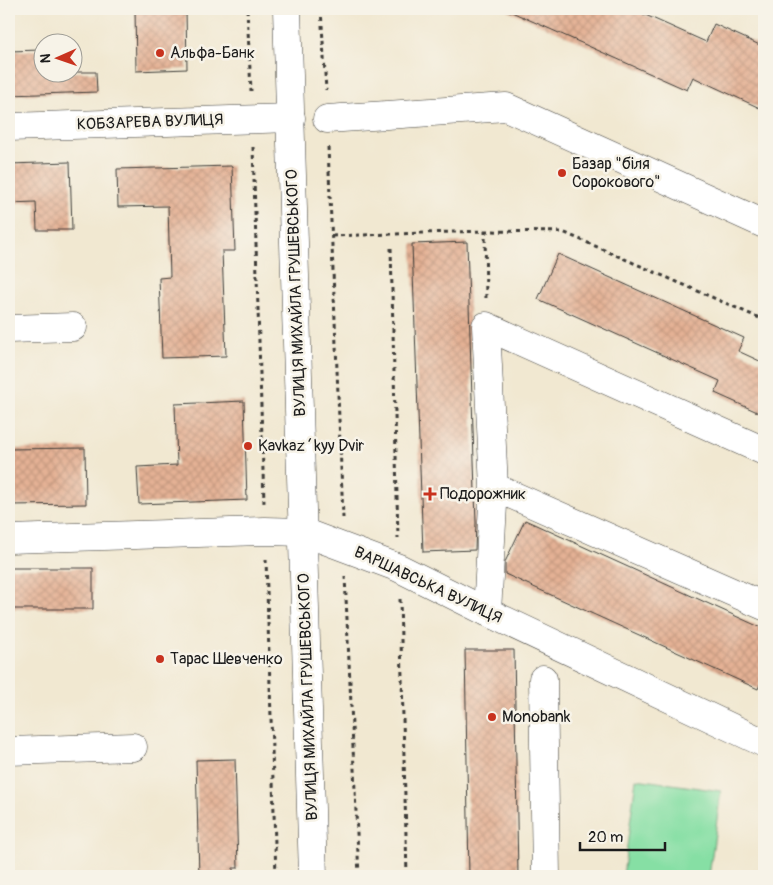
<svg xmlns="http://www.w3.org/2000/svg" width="773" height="885" viewBox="0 0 773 885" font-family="Pangolin,sans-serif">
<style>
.pitch{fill:#86dfa4;stroke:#517e60}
.building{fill:url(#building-cross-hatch)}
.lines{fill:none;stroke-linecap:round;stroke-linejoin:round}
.minor-casing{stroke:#3c3b37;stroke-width:29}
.major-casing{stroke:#3c3b37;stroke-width:29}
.path{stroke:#3c3b37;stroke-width:3;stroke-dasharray:4 4;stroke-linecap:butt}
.minor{stroke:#fff;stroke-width:28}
.major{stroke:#fff;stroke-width:28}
.poi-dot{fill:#c8321e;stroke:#f7f3e8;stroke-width:2}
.labels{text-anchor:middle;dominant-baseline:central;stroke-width:5;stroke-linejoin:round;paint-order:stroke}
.poi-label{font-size:16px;fill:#1c1c1c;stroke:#f7f3e8;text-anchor:start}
.street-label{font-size:16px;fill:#1c1c1c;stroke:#f7f3e8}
</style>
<defs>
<pattern id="building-cross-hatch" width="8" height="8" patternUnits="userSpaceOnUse" patternTransform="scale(1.25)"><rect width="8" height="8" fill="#e4b194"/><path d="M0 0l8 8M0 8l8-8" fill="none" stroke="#c3987f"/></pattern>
</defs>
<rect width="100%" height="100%" fill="#f7f3e8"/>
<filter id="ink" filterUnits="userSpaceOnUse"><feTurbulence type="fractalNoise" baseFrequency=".02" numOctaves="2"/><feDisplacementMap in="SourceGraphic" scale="10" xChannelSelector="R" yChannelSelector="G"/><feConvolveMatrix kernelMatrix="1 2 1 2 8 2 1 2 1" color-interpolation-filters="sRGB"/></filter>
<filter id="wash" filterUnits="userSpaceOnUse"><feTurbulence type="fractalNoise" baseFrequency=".0096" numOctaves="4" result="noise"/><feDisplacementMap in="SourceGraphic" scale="20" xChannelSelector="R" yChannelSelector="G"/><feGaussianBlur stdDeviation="1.12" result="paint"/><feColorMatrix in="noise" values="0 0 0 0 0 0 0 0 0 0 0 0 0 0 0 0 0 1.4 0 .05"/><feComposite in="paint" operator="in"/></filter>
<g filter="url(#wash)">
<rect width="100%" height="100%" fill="#f1e8d1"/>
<path class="pitch" d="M636,779l85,12 -12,85h-86z"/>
<g id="blocks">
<path class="building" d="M135,9h51l1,60 -51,2z
M505,9h127l74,33 8,-18 50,23v63l-71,-33 -6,13z
M42,50v22h54l1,20 -88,3v-44z
M70,162l2,68h-35l-1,-28 -27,1v-39z
M232,166l3,85h-13l4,105 -64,2 -3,-80 11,-1 -2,-71 -50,1 -1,-38z
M467,242l9,281 -1,27 -52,2 -11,-308z
M558,254l186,84 -6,13 26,12v52l-49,-22 5,-12 -182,-82z
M244,401l3,99 -108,4 -2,-37 40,-2 -2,-61z
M85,448l1,56 -77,1v-56z
M525,520l239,109v46l-6,14 -253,-115v-12z
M9,568h84v41h-84z
M465,650h49l4,226h-49z
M235,759l3,109h-5v8h-34l-3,-116z"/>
</g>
</g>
<g filter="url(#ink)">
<use href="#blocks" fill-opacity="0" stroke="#3c3b37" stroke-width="1"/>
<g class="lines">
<g class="minor-casing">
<path id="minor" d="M327,119l179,-12 258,117
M9,127l282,-9
M9,329l64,-2
M494,487l270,119
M9,539l256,-8 38,1 96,36 88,44 277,131
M487,612l7,-125 -8,-161 278,125
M543,679l3,197
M9,751l124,-4"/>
</g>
<g class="major-casing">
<path id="major" d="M287,9l26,867"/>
</g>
<path class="path" d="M247,9l4,82
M321,9l5,81
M253,147l11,356
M328,147l15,371
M485,231l78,1 201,88
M332,236l153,-5 1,69
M391,248l7,290
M266,559l10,317
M345,576l14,300
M400,599l7,277"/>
<use href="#minor" class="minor"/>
<use href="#major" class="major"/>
</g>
</g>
<g class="poi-dot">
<circle cx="160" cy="53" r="5"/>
<circle cx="562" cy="173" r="5"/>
<circle cx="248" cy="446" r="5"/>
<path d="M427.5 486.5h5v5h5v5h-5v5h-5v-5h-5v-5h5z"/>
<circle cx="160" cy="659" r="5"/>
<circle cx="492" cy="717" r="5"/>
</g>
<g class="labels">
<g class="poi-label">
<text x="170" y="53">Альфа-Банк</text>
<text x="572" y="164">Базар "біля<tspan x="572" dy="18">Сорокового"</tspan></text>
<text x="258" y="446">Kavkazʹkyy Dvir</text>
<text x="440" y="494">Подорожник</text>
<text x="170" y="659">Тарас Шевченко</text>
<text x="502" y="717">Monobank</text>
</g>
<g class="street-label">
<text transform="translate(150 122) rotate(-2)">КОБЗАРЕВА ВУЛИЦЯ</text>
<text transform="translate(296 293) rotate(-92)">ВУЛИЦЯ МИХАЙЛА ГРУШЕВСЬКОГО</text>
<text transform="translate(428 585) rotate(25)">ВАРШАВСЬКА ВУЛИЦЯ</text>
<text transform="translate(308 697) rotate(-92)">ВУЛИЦЯ МИХАЙЛА ГРУШЕВСЬКОГО</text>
</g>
</g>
<rect width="773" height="885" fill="none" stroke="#f7f3e8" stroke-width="30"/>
<g transform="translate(58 58) rotate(268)"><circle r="24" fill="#f7f3e8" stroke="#9f9d96"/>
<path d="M0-4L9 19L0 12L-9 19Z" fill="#c8321e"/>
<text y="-8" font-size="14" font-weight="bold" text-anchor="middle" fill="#1c1c1c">N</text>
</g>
<path d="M580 842v8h85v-8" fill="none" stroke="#1c1c1c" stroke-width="2.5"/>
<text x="588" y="842" font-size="15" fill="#1c1c1c" stroke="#f7f3e8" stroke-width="4" paint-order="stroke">20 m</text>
</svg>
